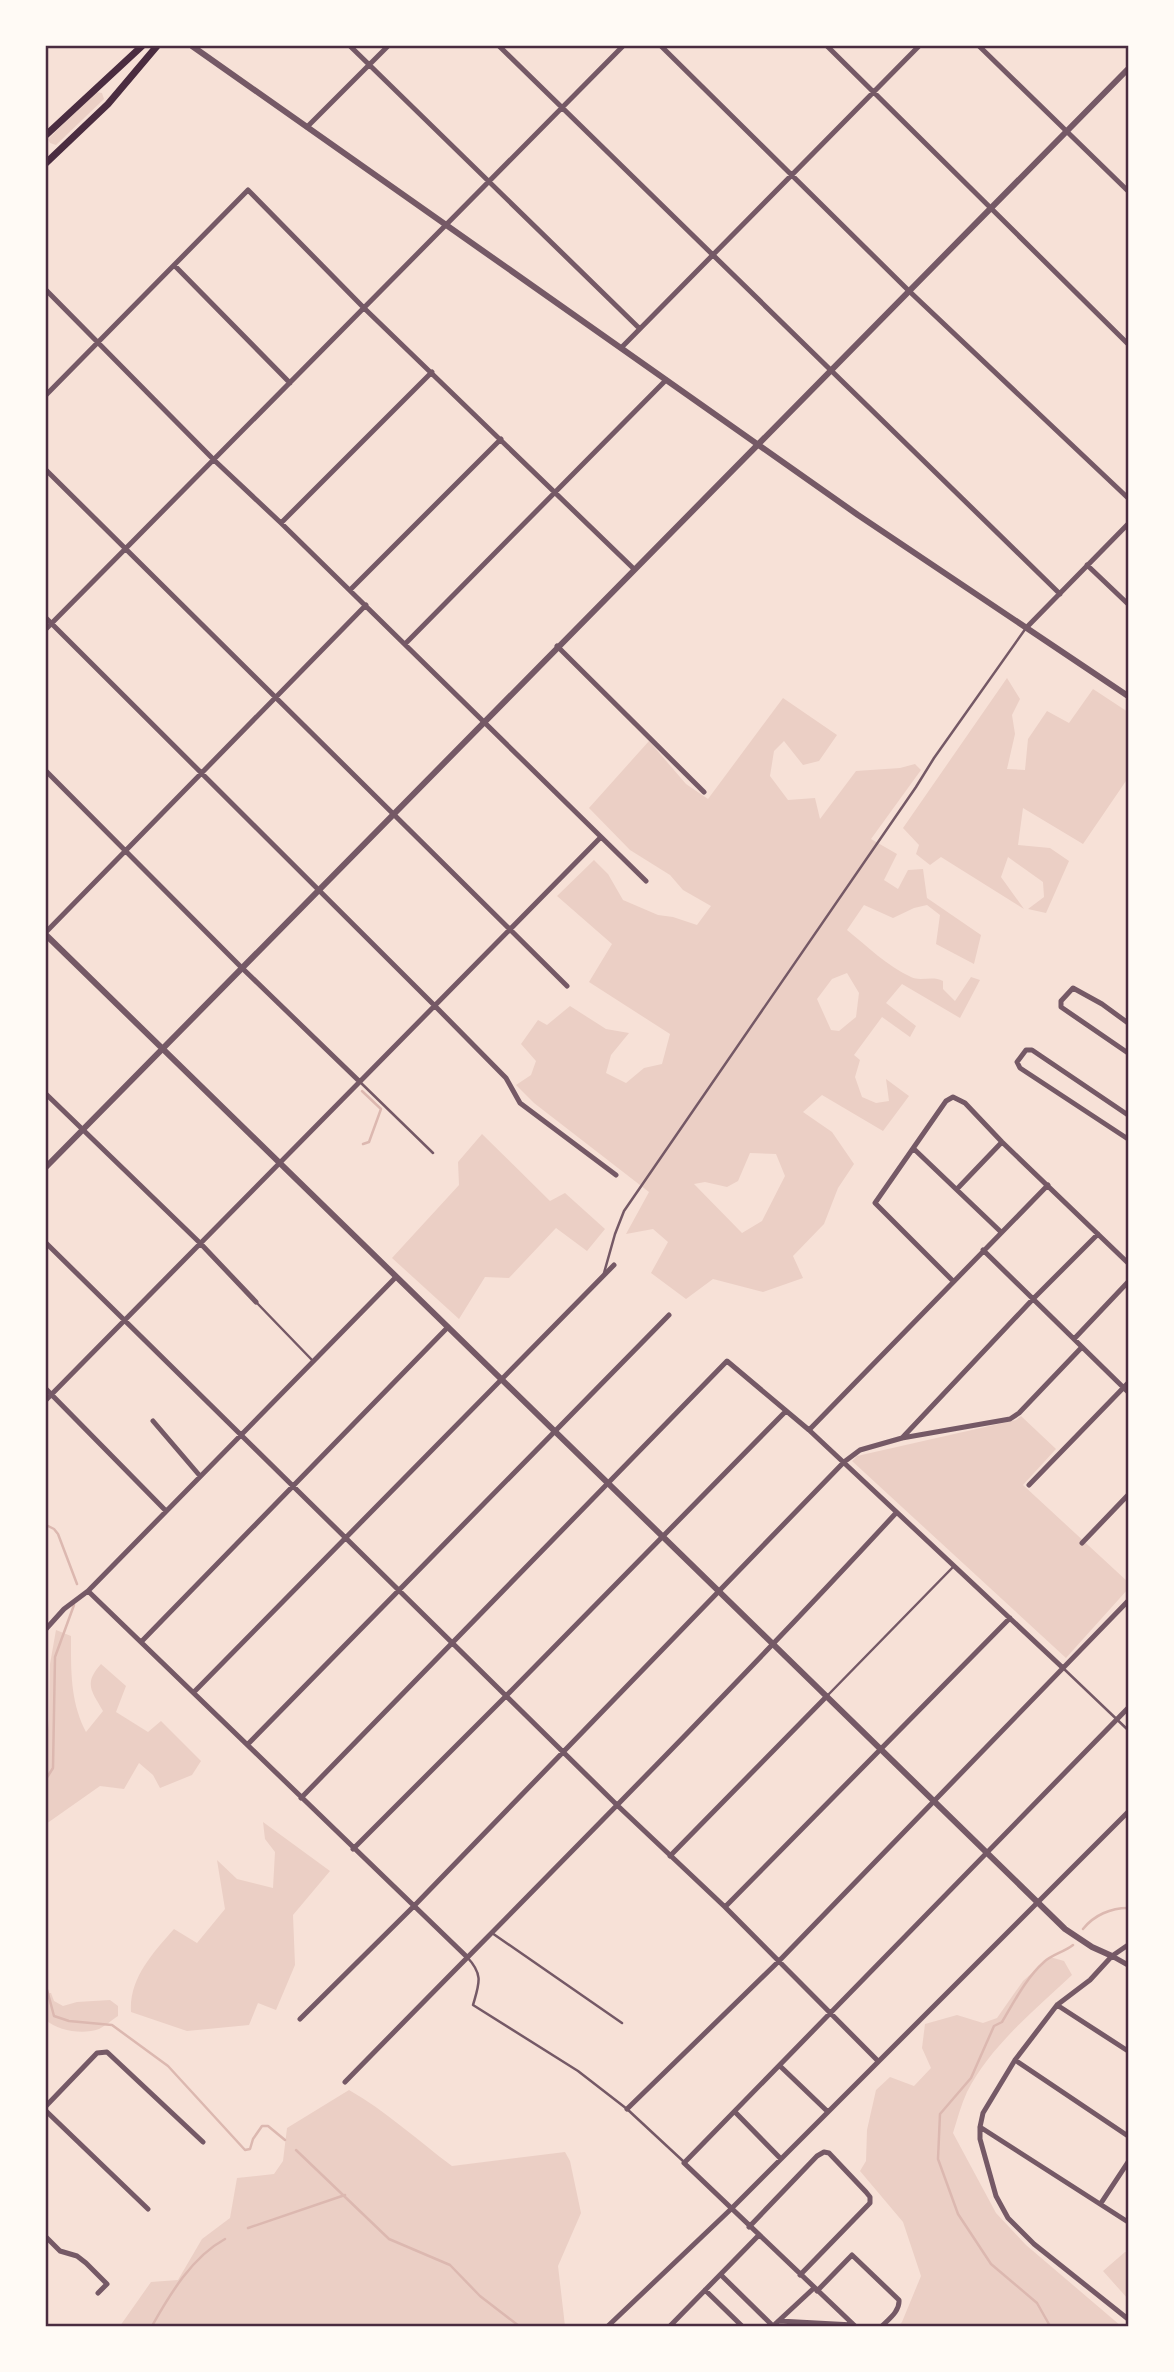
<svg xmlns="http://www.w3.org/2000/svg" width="1174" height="2372" viewBox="0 0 1174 2372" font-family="Quicksand,sans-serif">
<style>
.green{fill:#ebcfc5;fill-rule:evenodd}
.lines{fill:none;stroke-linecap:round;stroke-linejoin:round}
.stream{stroke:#dcb8b0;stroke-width:2.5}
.service{stroke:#755966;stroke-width:2.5}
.minor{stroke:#755966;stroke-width:5}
.tertiary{stroke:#755966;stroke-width:6}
.secondary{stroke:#4a2c40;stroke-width:7}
.neatline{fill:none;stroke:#4a2c40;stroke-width:2.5}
</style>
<rect width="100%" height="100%" fill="#f7e1d7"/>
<path class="green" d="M96,92l6,1 2,6 -48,46 -6,-2 -2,-4z
M1007,678l13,21 -8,16 3,19 -8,35 18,1 3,-31 19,-28 22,12 24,-34 35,23v66l-45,66 -60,-36 -5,37 32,3 19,13 -23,52 -18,-4 16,-12 -1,-15 -35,-25 -7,20 23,32 -83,-52 -11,8 -14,-11 3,-9 -16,-17z
M783,698l54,37 -18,26 -16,4 -19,-24 -10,10 -4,25 18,24 27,-2 5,21 36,-48 44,-3 15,-4 6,6 -50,69 26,15 -13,26 14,9 10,-19 15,-1 4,29 54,37 -7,29 -38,-20 4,-29 -13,-10 -13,3 -21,10 -29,-13 -17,25c20,16 40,36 64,47 10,5 21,-2 32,4v8l12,12 16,-24 9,3 -20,38 -58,-34 -16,19 30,23 -6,11 -28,-20 -28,38 6,5 -5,17 7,20 14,6 13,-2 -3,-22 23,17 -26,35 -61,-36 -19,17 29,20 22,32 -16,24 -14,36 -31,32 10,22 -40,14 -50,-13 -27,20 -35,-26 17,-31 -15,-13 -27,5 23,-42 -115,-89 -18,-18 15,-10 5,-14 -15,-17 17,-24 9,5 23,-19 36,23 23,4 -18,22 -5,18 20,10 18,-15 18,-4 8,-30 -81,-52 23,-38 -55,-48 37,-36 14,14 15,26 35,15 15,2 24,8 14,-19 -28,-16 -13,-15 -40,-25 -41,-42 60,-67 37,43 22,15zM847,973l12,20 -3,24 -17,14 -8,-1 -14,-31 15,-20zM750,1153l26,1 9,22 -23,45 -20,12 -48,-49 11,-2 22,5 11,-6z
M482,1134l68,67 15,-8 40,36 -18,22 -31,-23 -47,50 -24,-1 -26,42 -67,-61 67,-73 -1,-23z
M1021,1416l35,33 -33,36 105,97v7l-62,69 -214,-197 5,-5 159,-36z
M56,1630l15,6c0,34 -1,65 15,96l17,-21c-11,-20 -20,-27 -2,-47l25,22 -10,26 32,20 13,-11 40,40 -9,14 -32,13 -7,-13 -14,-12 -15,26 -24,-3 -54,38v-75l3,-29 1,-56z
M263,1822l67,49 -37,44 2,50 -19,45 -18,-7 -9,22 -62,6 -56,-19c-2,-34 22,-59 43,-83l23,14 28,-34 -8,-49 20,19 36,9 2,-36 -10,-13z
M1050,1957l14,4 8,14c-37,35 -81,70 -105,117 -6,13 -10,28 -14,41l43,80 30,32 95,81h-223l4,-4 19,-46 -18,-54 -43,-51 6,-10 1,-31 9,-40 14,-13 24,9 17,-18 -9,-20 3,-24 32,-9 26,8 14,-5 26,-37z
M46,1993h5l3,8 9,5 14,-4 33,-2 8,6v10c-6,4 -13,10 -19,13 -16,6 -41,2 -53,-9z
M349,2090c37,21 68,50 103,76l113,-14 5,9 11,52 -23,53 7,60h-445l31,-44 27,-2 24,-41 28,-21 7,-40 37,-4 9,-13 4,-33z
M1125,2252h3v47l-25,-28z"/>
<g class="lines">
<path class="stream" d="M362,1091l19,18 -12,33 -6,2
M46,1525l8,4 4,5 19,50
M46,1779l7,-11 2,-111 19,-52
M1083,1929c11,-14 28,-21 45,-21
M46,1986l8,30 15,5 43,4 56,41 77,84 5,-1 3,-10 9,-13h6l17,14
M296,2150l93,89 61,26 30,31 39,30
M248,2228l97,-33
M152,2326c18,-32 40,-69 73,-87
M1050,2326l-13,-23 -46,-39 -33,-50 -20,-55 2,-45 31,-36 23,-52 8,-4c12,-20 24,-44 42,-60 7,-7 20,-10 29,-17"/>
<path class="service" d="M359,1081l74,72
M604,1273l11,-39 9,-23 292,-424 18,-29 92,-130
M256,1302l56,58
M1063,1668l65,62
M827,1696l127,-130
M492,1933l130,90
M467,1957c17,18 12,27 6,48l105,66 49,38 56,52"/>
<path class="minor" d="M350,46l289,282
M499,46l561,548
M661,46l247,244 220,208
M827,46l301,298
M979,46l149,145
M307,127l81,-81
M174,265l116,118
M46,290l168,170 67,63 365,358
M621,348l298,-302
M46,395l202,-205 116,118 270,261
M46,470l521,516
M281,523l151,-151
M1087,565l41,39
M350,590l151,-151
M46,618l388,387 72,73 14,25 96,72
M1026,628l102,-104
M46,629l577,-583
M405,644l261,-264
M557,646l147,146
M46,771l195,196 118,114
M46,932l320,-327
M1128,1023l-26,-19 -29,-16 -12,13v6l67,46
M46,1094l154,149 56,59
M1128,1115l-96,-65h-6l-9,12 3,6 108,71
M914,1149l87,83
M957,1189l45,-47
M46,1243l572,563 107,101 153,154
M983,1250l145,142
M953,1281l-78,-78 71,-102 7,-4 12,6 37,39 126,121
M1074,1339l54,-57
M46,1389l120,122
M46,1400l555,-563
M153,1421l47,55
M809,1430l239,-245
M902,1438l131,-139 65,-65
M1029,1485l99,-102
M1082,1543l46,-48
M88,1591l379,366
M46,1629l18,-20 24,-18 308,-314
M142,1641l306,-314
M194,1692l420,-427
M248,1744l421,-429
M301,1798l426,-437 82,69 254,238
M353,1849l153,-153 280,-285
M670,1856l157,-160
M725,1907l285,-289
M1128,1945l-16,11 -22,24 -33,25 -42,55 -32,53 -3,14v12l16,57 12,22 26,26 94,75
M1112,1956l16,9
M1057,2005l71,46
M300,2019l114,-113 430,-444 16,-12 42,-12 108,-19 9,-6 63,-66
M1015,2060l113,76
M780,2066l47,45
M345,2082c185,-189 372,-375 551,-569
M46,2106l51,-53 10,-1 96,90
M627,2109l152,-148 349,-360
M46,2111l102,98
M735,2112l46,47
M980,2127l148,95
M1101,2203l27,-41
M749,2227l68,-71 7,-4 5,1 37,39 4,5v6l-70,72
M46,2237l14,14 17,5 9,7 21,21 -9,9
M721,2275l52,51 41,-38
M705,2290l37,36
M817,2291l35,-36 47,45c1,11 -10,19 -17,26
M779,2321l74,4
M608,2326l122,-116 398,-398
M670,2326l88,-90
M855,2326l-171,-163 444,-455"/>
<path class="tertiary" d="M192,46l666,469 270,181
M46,935l1019,994 27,18 20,9
M46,1167l1082,-1098"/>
<path class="secondary" d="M46,135l96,-89
M46,163l62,-59 49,-58"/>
</g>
<rect width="1174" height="2372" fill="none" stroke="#fffaf5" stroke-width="94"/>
<rect x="47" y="47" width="1080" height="2278" class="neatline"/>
</svg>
